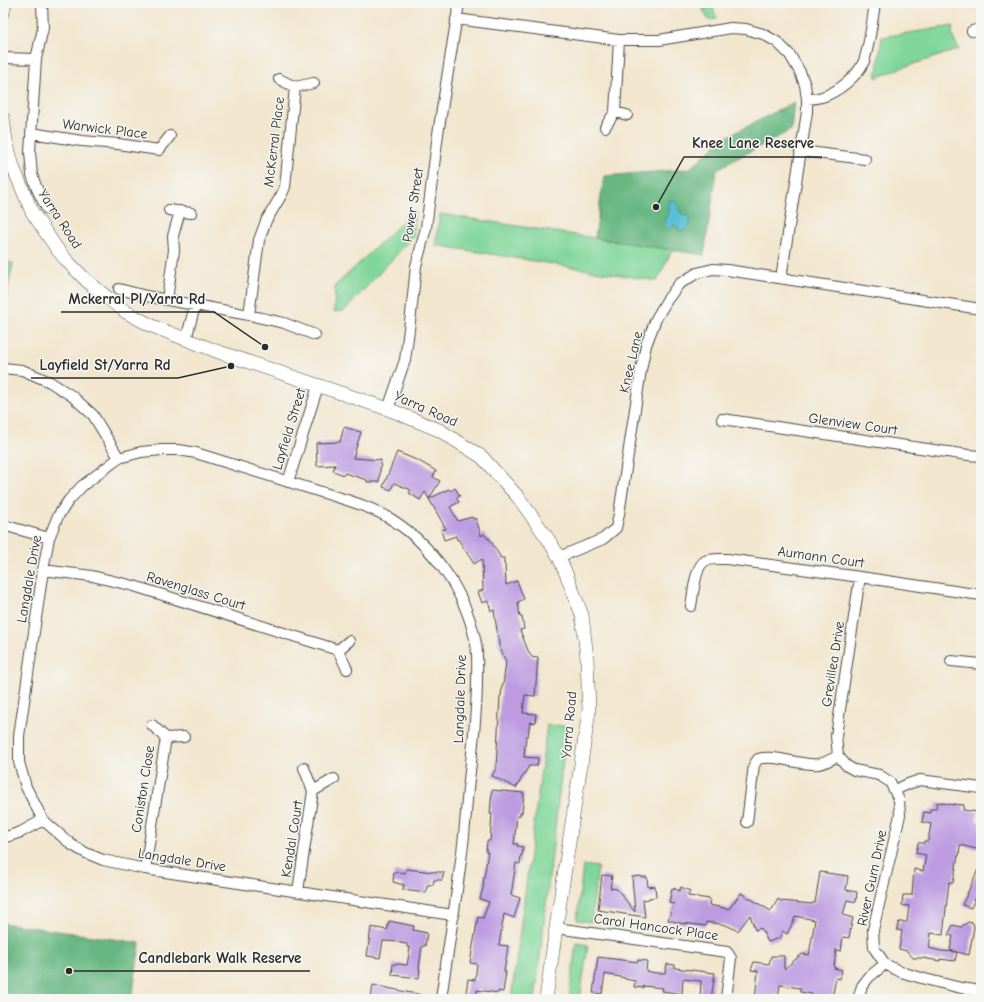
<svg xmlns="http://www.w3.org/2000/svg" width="984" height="1002" viewBox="0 0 984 1002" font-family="'Comic Neue',sans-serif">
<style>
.green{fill:#7fd69a;stroke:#558062}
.forest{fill:#67b782;stroke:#497156}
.water{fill:#58c0d5;stroke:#427680}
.building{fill:#bc9be1}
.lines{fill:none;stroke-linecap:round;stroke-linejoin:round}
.minor-casing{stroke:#494743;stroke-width:12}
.major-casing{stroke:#494743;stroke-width:14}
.minor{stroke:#fff;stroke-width:10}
.major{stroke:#fff;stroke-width:13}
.labels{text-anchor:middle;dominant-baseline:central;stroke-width:3;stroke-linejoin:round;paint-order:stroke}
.street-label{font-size:14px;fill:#2b2b2b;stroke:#f6f6f2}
.leader{fill:none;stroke:#2b2b2b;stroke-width:1.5}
.callout-dot{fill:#2b2b2b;stroke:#f6f6f2;stroke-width:1.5}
.callout-label{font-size:15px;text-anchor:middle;font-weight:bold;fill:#2b2b2b;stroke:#f6f6f2;stroke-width:3;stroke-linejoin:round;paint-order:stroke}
</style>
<rect width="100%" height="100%" fill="#f6f6f2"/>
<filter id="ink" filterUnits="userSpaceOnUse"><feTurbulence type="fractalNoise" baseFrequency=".025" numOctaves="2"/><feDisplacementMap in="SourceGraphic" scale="8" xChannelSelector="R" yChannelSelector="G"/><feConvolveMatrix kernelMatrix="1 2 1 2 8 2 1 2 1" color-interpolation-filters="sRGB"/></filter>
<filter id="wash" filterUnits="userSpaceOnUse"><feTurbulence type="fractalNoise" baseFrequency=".012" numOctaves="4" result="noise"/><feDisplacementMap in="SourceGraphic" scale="16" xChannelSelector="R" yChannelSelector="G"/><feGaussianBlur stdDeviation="0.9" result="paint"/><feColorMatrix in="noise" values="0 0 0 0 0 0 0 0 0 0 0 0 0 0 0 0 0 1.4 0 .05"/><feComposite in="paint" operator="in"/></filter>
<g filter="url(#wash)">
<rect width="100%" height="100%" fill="#f2e6ce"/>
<path class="green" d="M700,3h11l6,16 -9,1z
M953,26c-2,10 1,16 7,23l-62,20 -22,9 6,-41z
M415,210l-2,27 -69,74 -10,1 1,-26z
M440,214l232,36 -15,31 -222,-36z
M3,261l10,2 -7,35 -3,-1z
M547,725l20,1 -32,273h-24z
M583,865l15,2 -7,55 -14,-2z
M576,943l12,2 -8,54h-11z"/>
<path class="forest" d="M794,102l-3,28 -74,39 -13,86 -109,-17 9,-62 85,-7 32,-29z
M3,923l137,20 -8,56h-129z"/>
<path class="water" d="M670,200h3c6,4 5,8 8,13l10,5c0,6 -5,14 -11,13l-2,-4 -4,-2 -6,5 -3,-3v-9l4,-5v-10z"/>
<g id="blocks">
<path class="building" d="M344,427l17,5 -8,26 28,2 -2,22h-12v-2l-22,-7 -1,2 -11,-4 2,-6 -18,1 -1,-23 24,-1z
M397,452l22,9 17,10 -3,6 7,4 -11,18 -4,-7 -5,8 -11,-7 2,-3 -17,-7 -3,7 -8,-3z
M455,488l5,8 -4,2 3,4 -9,5 8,14 14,-4 1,2 3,-1 5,18 3,-2 4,5 1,-1 12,20h3v6h1l1,21 11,-4 7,18 -6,3 2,15h2l2,12 -4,1 9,23 4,5 5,-1 -3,39 -10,-1 -2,18 13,1 -1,9 -5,-1 -2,14h-2l-2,21 14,1 -1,8h-8l-13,22 -24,-12 4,-8 4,-72h1l1,-11h1l3,-23 -7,-17 -5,-35 -3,1 -3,-10 -6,2 -4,-11 5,-2 -1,-31 -8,5 -16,-25 -1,1 -1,-4 -12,4 -3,-10 5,-1 -17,-30 20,-10 2,2z
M492,790l32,3 -2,20h-2v3h-3l-3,28h4l-1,2 6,1 -1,8h-1l-1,9 -4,-1 -5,32 9,3 -6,20 -10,-4 -5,31 9,1 -4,26h2l-3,20 -4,-1 -1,2 -21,-3 -1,9h-11l3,-20 7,1 2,-16 -7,-1 8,-46 5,1 6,-16 -9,-3 4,-15h-1l5,-32h-2l1,-11h3l2,-27h-2z
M937,802l17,3v-1l10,1 -1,5 15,2 -2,9 5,1v24l-5,3 -16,-4 -1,11h-1l-5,27 -4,-1 -6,53 -12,-2 -2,15 12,3 16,1 -7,-2 3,-14 -5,-1 5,-10 8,2 7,-5 5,1 1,4 -5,28 -12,-3 -2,9 -15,-2v2l-18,-3h-9l-6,-7 -8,-2 3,-18 -5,-1 2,-8h8l2,-16 -7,-1 1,-10h9l2,-26 9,2 3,-16 -10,-2 2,-10h6v-2h4l3,-17 -9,-2 2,-10 6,1v-4h6z
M981,863v39l-6,-3 -4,9 -9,-3z
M406,869l29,3h9l-2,8h-8l-1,5h-6l-1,8 -23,-3 1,-5 -11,-3 1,-10 11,1z
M820,872l28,4 -2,14 11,2 -1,10 -9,-2 -4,15 10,3 -2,9 -2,11 -6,-1 -2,14 -5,-1 -2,18 8,2 -2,9 -4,-1 -4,21h-20v-5l-12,-2v-4l-20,-3 -2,13 -5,-1v2h-18l3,-28 -7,-1 3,-8 15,2 2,-8h13v13l18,-15 7,1 6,-35 -20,-4 -1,4 -7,14 -5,-3 -2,7 -12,4 -7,-14 -6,2 -5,-15 -12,16 -12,-6 -20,-3v4l-22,-3v1l-16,-4 6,-16 -5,-1 3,-14 2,1v-2l5,3 2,-4 9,4 -2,5 22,3 -1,6 20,4 12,-16 30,18 7,-12 3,2 31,3v-1h3z
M602,875l10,1 -2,12 7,1 18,23 -3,-35 9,-1v1h6l1,10 7,-1 1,11 -7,1v1l-6,1 2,17 -47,-7z
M389,921l25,5 -1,4 14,3 -2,13h-3l-3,23h1l-1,9 -27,-3 1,-11h5l9,1 3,-17 -3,-1v-3l-7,-1v-1l-17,-1 -3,17 -13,-2 4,-29 16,3z
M598,957l40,5v-2l9,1 -1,10 10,2h9l2,-9 8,1v3l40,5 -4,26h-11l1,-18 -18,-2 -1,15 -20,-3 1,-3 -20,-2v2l-9,-1 1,-6 -10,-2v-1l-20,-4 -3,20 -9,-1z
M373,985l48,10v4h-50z"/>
</g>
</g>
<g filter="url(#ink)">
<use href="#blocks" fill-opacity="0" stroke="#494743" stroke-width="1"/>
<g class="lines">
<g class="minor-casing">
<path id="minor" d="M42,3l1,25 -7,31 -6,93 2,23 5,14 10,20
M456,19l163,21h40l72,-12 15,1 17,5 14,8 13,13 10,17 5,13 2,14v13l-26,166
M972,31l9,-2
M3,58l33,1
M279,79l16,8 19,-4
M807,99c5,0 11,-1 15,-2 16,-5 36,-21 42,-36 6,-18 8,-39 11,-58
M615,112l12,3
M605,127l10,-15 4,-72
M31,133l51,8 36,3 41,6 11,-14
M800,151l65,8
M169,210l22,3
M119,289l27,7 103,19 35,8 31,12
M167,300l7,-50 -1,-14 7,-25
M249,315l10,-75 7,-19 16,-27 3,-7 10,-100
M186,339l9,-33
M3,368l19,2 28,12 22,14 21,19 26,43
M388,409l17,-49 6,-46 5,-48 10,-38 12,-94 21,-131
M722,419l246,36 13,1
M288,482l30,-96
M3,525l46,13
M559,557l44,-18 13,-11 3,-14 22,-144 5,-25 10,-26 11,-19 12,-16 10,-6 8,-5 16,-4 14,1 254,39
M43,570l49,6 42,10 204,64
M860,577l-24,159 2,20 9,10 7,4 25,5 11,7 9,18 1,15 -27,115 1,18 11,16 16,8 24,7 36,9 20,3
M691,606c2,-10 4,-40 14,-45 6,-3 14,-2 22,-2l133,18 121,18
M951,661l30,3
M347,669l-9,-19 11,-9
M152,725l14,13 18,-1
M304,768l9,23 21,-12
M895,790l13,-6 12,-4 61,8
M747,822l7,-57 4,-6c19,-5 40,7 60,5 7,-1 14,-5 20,-8
M3,838l18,-6 22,-12
M145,869l21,-131
M298,891l15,-100
M556,928l171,24 4,6 -5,41
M441,999c7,-49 15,-98 21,-147 3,-21 4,-42 6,-63 4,-36 9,-73 9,-109 0,-12 1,-24 -1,-36 -10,-53 -44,-101 -90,-128 -11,-6 -24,-11 -36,-15l-154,-48 -17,-3h-17l-21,2 -22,6 -37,28 -13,14 -11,16 -9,22 -6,32 -24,166v26l7,25 17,33 29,25 14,8 17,7 42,9 308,46
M858,999l4,-13 7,-9 16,-13"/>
</g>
<g class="major-casing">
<path id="major" d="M3,12l2,-9
M3,118l3,23 7,26 19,45 25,37 11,13 19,19 22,18 17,13 26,14 64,25 172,58 51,21 43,27 36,40 30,42 11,18 8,19 15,39 5,43 2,53 -33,217 -10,71"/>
</g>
<use href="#minor" class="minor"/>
<use href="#major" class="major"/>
</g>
</g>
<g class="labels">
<g class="street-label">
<text transform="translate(105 129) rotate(7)">Warwick Place</text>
<text transform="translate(274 142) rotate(-83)">McKerral Place</text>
<text transform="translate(413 205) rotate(-81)">Power Street</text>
<text transform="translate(60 219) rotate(57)">Yarra Road</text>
<text transform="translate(631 362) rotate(-77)">Knee Lane</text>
<text transform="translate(426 409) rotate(24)">Yarra Road</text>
<text transform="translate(853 424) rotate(8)">Glenview Court</text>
<text transform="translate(289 429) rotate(-73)">Layfield Street</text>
<text transform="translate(821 557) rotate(8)">Aumann Court</text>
<text transform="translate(29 579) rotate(-80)">Langdale Drive</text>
<text transform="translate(196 591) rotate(17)">Ravenglass Court</text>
<text transform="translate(833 664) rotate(-81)">Grevillea Drive</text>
<text transform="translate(460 699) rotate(-88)">Langdale Drive</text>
<text transform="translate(569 725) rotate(-85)">Yarra Road</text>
<text transform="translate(143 789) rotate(-81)">Coniston Close</text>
<text transform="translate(292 839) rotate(-81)">Kendal Court</text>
<text transform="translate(182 860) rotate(9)">Langdale Drive</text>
<text transform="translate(872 878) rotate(-78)">River Gum Drive</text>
<text transform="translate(656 927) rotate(8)">Carol Hancock Place</text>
</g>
</g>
<path class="leader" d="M656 207L684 157H822M265 347L214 312H61M231 366L178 378H31M69 971L131 971H310"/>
<g class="callout-dot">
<circle cx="656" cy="207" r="4"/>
<circle cx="265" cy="347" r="4"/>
<circle cx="231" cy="366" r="4"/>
<circle cx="69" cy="971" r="4"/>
</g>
<g class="callout-label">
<text x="753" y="148">Knee Lane Reserve</text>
<text x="137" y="304">Mckerral Pl/Yarra Rd</text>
<text x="105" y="370">Layfield St/Yarra Rd</text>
<text x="220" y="963">Candlebark Walk Reserve</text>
</g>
<rect width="984" height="1002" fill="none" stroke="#f6f6f2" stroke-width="16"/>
</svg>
